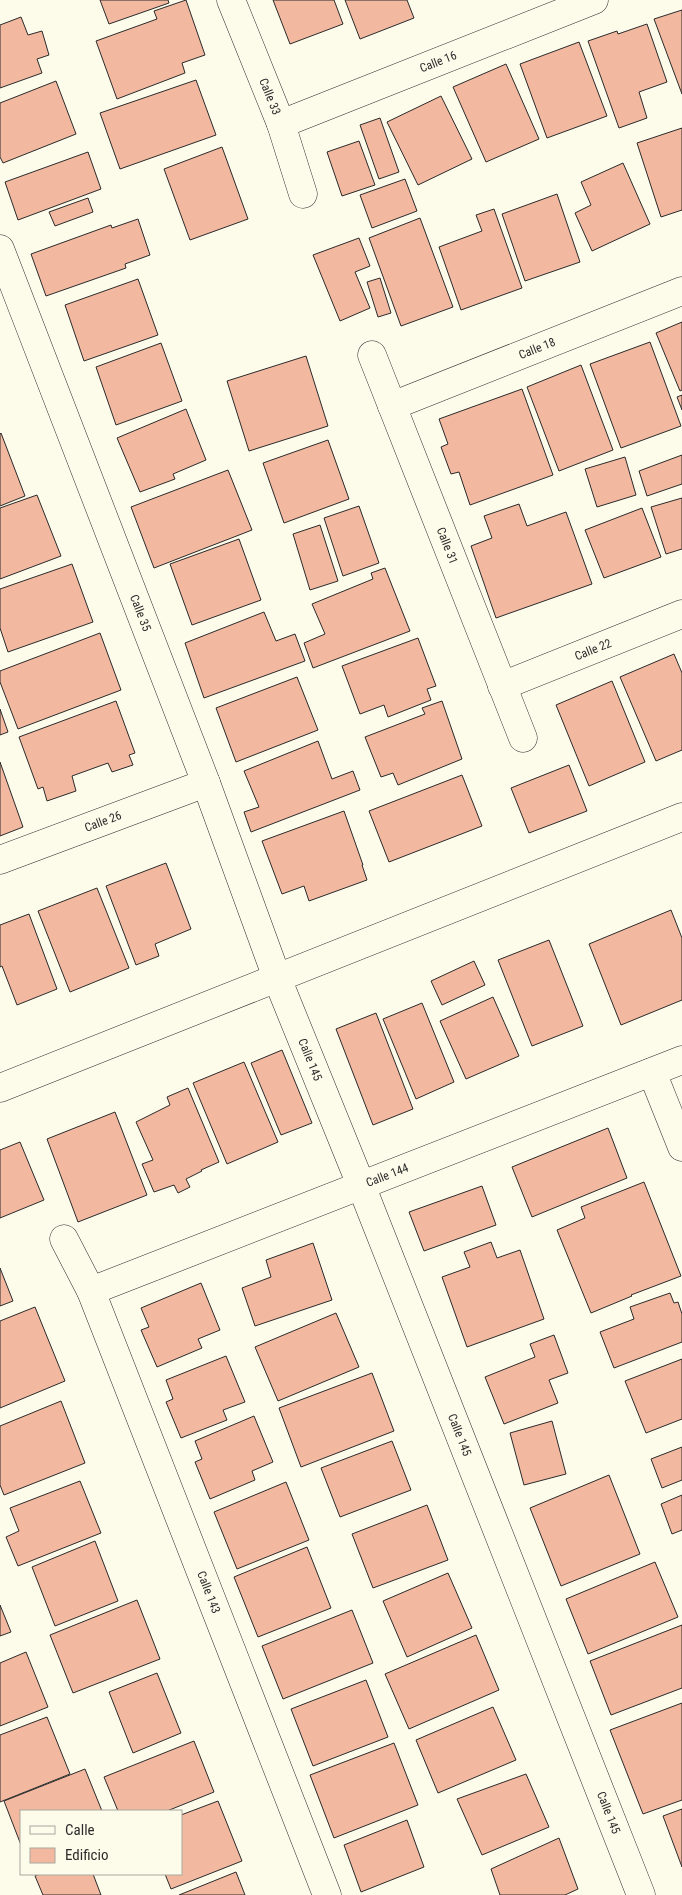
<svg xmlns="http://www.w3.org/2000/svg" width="682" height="1895" viewBox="0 0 682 1895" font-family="'Roboto Condensed',sans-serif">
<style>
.building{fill:#f2b8a0;stroke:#2b2b2b}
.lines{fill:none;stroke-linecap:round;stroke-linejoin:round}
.street-casing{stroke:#2b2b2b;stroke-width:29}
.secondary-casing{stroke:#2b2b2b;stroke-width:29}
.street{stroke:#fdfbea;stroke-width:28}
.secondary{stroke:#fdfbea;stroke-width:28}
.labels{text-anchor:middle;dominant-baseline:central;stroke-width:4;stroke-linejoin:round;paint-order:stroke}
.street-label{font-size:12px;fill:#2b2b2b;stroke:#fdfbea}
</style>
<rect width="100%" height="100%" fill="#fdfbea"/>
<path class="building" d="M100,0h68l1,3 -60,21z
M186,0l19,55 -23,8 3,10 -68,26 -21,-58 61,-22 -3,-8z
M273,0h61l9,24 -53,20z
M345,0h62l7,18 -54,21z
M682,10v84l-28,-75z
M21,17l7,18 14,-4 7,24 -12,4 5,14 -42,15v-63z
M647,24l20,58 -28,10 8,26 -28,10 -31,-87 29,-10 1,3z
M579,42l28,74 -60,22 -27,-74z
M506,64l33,75 -53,23 -33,-75z
M196,80l20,55 -96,34 -20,-56z
M56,81l20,53 -73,29 -3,-6v-54z
M441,96l31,63 -54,26 -31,-63z
M380,118l19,54 -20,7 -19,-54z
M682,128v82l-21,7 -24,-74z
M359,141l16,44 -33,11 -15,-44z
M222,147l26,72 -58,21 -26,-71z
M88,152l13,37 -83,31 -13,-38z
M623,163l27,61 -58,27 -17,-38 16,-8 -10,-23z
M405,179l12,32 -45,17 -12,-33z
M557,194l23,68 -55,19 -23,-67z
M88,198l5,14 -38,14 -6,-14z
M494,209l28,79 -61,22 -22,-63 43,-16 -6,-16z
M420,218l33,89 -52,19 -32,-88z
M138,219l12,36 -25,9 1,4 -80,28 -15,-42 80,-29 1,3z
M359,238l11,28 -15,6 15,36 -30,13 -27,-66z
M380,278l11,35 -13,4 -11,-35z
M138,279l20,56 -74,26 -19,-56z
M682,322v68l-2,1 -24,-58z
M650,342l31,84 -60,22 -31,-84z
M161,343l21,58 -66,24 -20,-58z
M306,356l22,70 -79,25 -22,-70z
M581,365l32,85 -54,21 -32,-84z
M522,389l31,86 -83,30 -11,-33 -8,2 -10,-27 7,-3 -9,-25z
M682,395v15l-5,-13z
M186,409l20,51 -33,14 2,5 -35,13 -23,-54z
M1,433l24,63 -25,10v-72z
M328,440l21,59 -65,24 -21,-60z
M682,455v29l-35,12 -8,-25z
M625,457l11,38 -39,12 -12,-38z
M228,470l24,60 -98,38 -23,-61z
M37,495l24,61 -61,23v-71z
M682,498v51l-16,5 -15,-47z
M519,504l8,22 39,-14 26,72 -96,34 -25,-72 21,-8 -8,-22z
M359,506l20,57 -36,13 -19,-58z
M642,508l19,49 -57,21 -19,-48z
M320,525l18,56 -28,9 -17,-56z
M239,539l22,61 -69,25 -22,-61z
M72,564l21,58 -85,30 -8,-24v-39z
M385,568l25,63 -97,37 -9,-25 21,-9 -13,-30 61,-25 -2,-6z
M264,612l12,29 19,-7 10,27 -101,37 -19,-55z
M100,633l21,57 -103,39 -18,-47v-11z
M418,638l18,48 -9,3 4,11 -43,17 -4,-12 -24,9 -18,-48z
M674,654l8,19v77l-26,11 -36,-84z
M297,677l21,53 -82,32 -20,-54z
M612,681l33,81 -56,24 -33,-81z
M116,701l19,52 -6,2 4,10 -21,7 -4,-9 -36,13 4,15 -29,10 -4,-14 -5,2 -19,-52z
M442,701l20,58 -64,26 -5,-12 -12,4 -16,-40 60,-23 -3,-6z
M0,709l8,23 -8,3z
M318,741l14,38 21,-8 7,19 -109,42 -7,-20 15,-5 -15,-36z
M0,762l23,65 -23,9z
M569,765l18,46 -58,22 -18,-45z
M462,775l20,51 -93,36 -20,-51z
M344,811l19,54h-1l5,15 -58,21 -5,-15 -22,8 -20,-53z
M166,863l25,66 -36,15 4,12 -23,9 -30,-79z
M97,888l32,80 -59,24 -32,-81z
M671,910l11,28v62l-61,25 -32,-81z
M29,914l28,75 -40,16 -15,-39 -2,1v-42z
M549,940l34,86 -51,20 -34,-86z
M474,961l11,24 -43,20 -11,-24z
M493,997l26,59 -53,23 -26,-58z
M422,1003l32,79 -38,17 -33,-80z
M376,1013l37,96 -40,16 -37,-96z
M282,1050l30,73 -31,12 -30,-72z
M244,1062l34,80 -51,22 -34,-81z
M188,1088l31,74 -18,8 1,1 -16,8 4,8 -12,6 -4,-8 -20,7 -12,-28 11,-4 -17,-38 34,-17 -3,-8z
M115,1112l32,83 -69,27 -31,-83z
M608,1128l19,50 -95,39 -20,-50z
M20,1142l24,58 -44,18v-68z
M644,1182l37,94 -50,19 1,1 -41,17 -34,-83 28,-12 -4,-11z
M482,1186l14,39 -72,26 -15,-39z
M491,1242l6,16 23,-8 24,69 -77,28 -25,-70 28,-10 -6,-15z
M313,1243l19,57 -77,26 -13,-38 29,-11 -5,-17z
M0,1268l13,33 -13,5z
M201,1283l19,47 -22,9 4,9 -45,19 -16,-37 8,-3 -8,-19z
M670,1293l4,10 4,-1 4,12v28l-68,26 -14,-36 34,-13 -4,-12z
M35,1307l30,74 -65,27v-87z
M336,1313l23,54 -81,34 -23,-54z
M554,1335l14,38 -19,7 9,23 -54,21 -19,-47 50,-20 -5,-13z
M226,1356l19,46 -22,8 4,10 -46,18 -15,-36 7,-3 -7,-19z
M682,1359v60l-36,14 -21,-52z
M372,1373l22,58 -93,36 -22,-59z
M61,1401l24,62 -81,32 -4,-10v-59z
M254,1416l19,46 -21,9 3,9 -45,19 -15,-37 7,-3 -7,-18z
M552,1421l14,53 -42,11 -14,-52z
M392,1441l19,49 -71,27 -19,-49z
M682,1447v33l-20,8 -11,-29z
M609,1475l31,79 -79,32 -31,-78z
M80,1481l21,52 -83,33 -12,-29 13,-6 -9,-23z
M286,1482l23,58 -72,29 -23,-57z
M682,1495v35l-10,4 -11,-30z
M427,1505l21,55 -75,28 -21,-54z
M95,1541l23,60 -63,25 -23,-59z
M307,1547l24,61 -73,29 -24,-60z
M655,1562l23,55 -90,37 -22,-55z
M448,1573l24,55 -65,29 -24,-56z
M137,1600l23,59 -87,34 -23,-58z
M0,1605l11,27 -11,4z
M352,1610l21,53 -90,36 -21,-53z
M682,1625v63l-71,27 -21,-54z
M476,1635l23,55 -90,39 -24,-55z
M26,1652l22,55 -48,19v-63z
M157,1673l24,60 -48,20 -24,-61z
M366,1680l22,57 -75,29 -22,-57z
M682,1703v97l-39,14 -33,-84z
M493,1707l23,53 -78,33 -22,-53z
M47,1717l23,57 -70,28v-67z
M194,1741l20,51 -47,19h-49l-14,-34z
M394,1743l24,62 -84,33 -24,-63z
M85,1769l17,42h-81v34l-17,-44z
M526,1774l23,53 -67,28 -25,-56z
M218,1801l24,60 -71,28 -6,-15h16v-59z
M682,1809v58l-19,-51z
M407,1820l17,47 -63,25 -17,-47z
M559,1838l19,51 -13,6h-65l-9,-26z
M236,1872l9,23h-66z
M39,1874h54l8,21h-58l-8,-19z"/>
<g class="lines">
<g class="street-casing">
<g id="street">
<path id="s1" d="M231,0l50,124 22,70"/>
<path id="s2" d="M281,124l313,-124"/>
<path id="s3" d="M0,249l206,534 71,195 84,207 280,710"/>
<path id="s4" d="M372,355l151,383"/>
<path id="s5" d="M392,406l290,-115"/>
<path id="s6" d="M502,686l180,-72"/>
<path id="s7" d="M0,860l206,-77"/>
<path d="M652,1072l30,75"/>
<path id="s8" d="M64,1239l27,52 236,604"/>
<path id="s9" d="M91,1291l591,-231"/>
</g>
</g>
<g class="secondary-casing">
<path id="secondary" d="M0,1088l682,-271"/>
</g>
<use href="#street" class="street"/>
<use href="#secondary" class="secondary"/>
</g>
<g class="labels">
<g class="street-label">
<text stroke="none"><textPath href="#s2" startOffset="169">Calle 16</textPath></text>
<text stroke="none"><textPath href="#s1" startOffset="104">Calle 33</textPath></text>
<text stroke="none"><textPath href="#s5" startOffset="156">Calle 18</textPath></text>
<text stroke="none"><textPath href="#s4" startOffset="205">Calle 31</textPath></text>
<text stroke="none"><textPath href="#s3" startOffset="390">Calle 35</textPath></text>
<text stroke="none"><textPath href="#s6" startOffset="98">Calle 22</textPath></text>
<text stroke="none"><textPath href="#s7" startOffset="110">Calle 26</textPath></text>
<text stroke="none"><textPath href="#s3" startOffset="868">Calle 145</textPath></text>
<text stroke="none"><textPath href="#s9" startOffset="318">Calle 144</textPath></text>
<text stroke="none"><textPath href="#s3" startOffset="1272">Calle 145</textPath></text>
<text stroke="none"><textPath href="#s8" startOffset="382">Calle 143</textPath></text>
<text stroke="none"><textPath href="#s3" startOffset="1678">Calle 145</textPath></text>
</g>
</g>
<rect x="20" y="1810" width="162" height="65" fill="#fdfbea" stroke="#a9a89e"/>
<rect x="30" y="1826" width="25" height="8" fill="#fdfbea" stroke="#a9a89e"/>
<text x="65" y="1835" font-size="15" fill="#2b2b2b">Calle</text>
<rect x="30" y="1848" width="25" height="15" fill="#f2b8a0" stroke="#a9a89e"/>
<text x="65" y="1860" font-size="15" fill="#2b2b2b">Edificio</text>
</svg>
